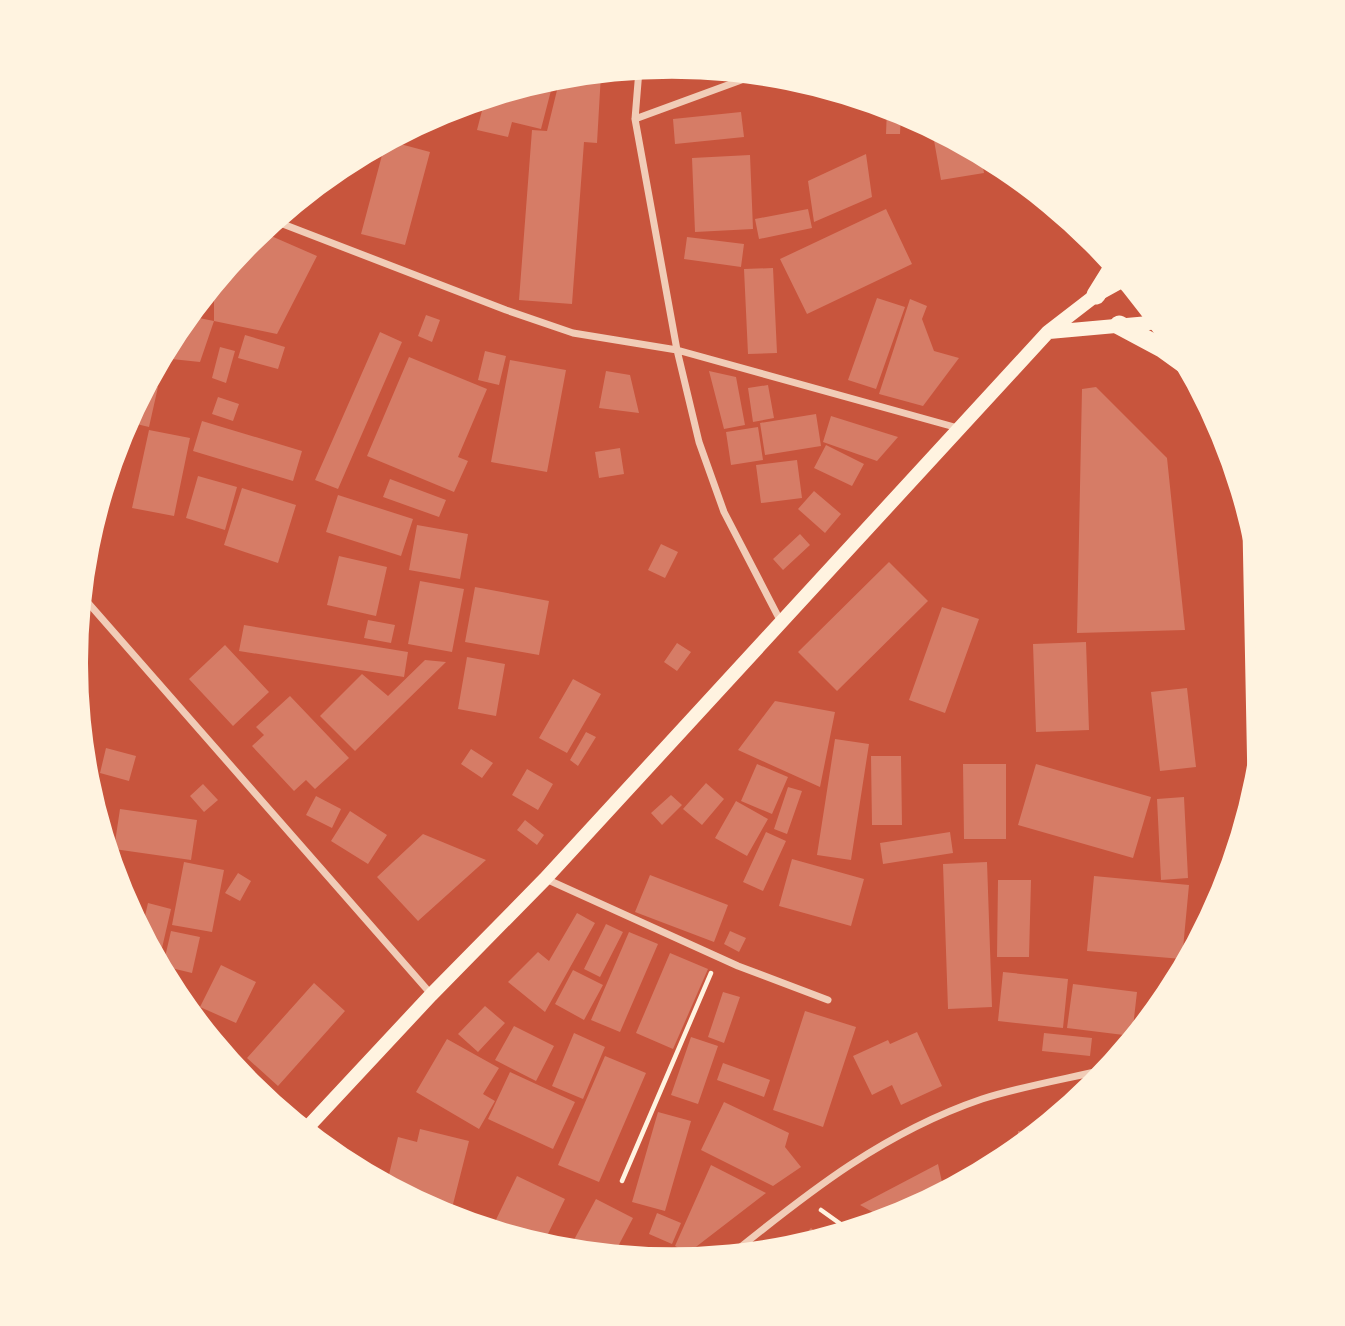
<svg xmlns="http://www.w3.org/2000/svg" width="1345" height="1326" viewBox="0 0 1345 1326" font-family="Jost,sans-serif">
<style>
.building{fill:#d67c66}
.lines{fill:none;stroke-linecap:round;stroke-linejoin:round}
.path{stroke:#fff3e0;stroke-width:4.5}
.minor{stroke:#f1ccb7;stroke-width:7}
.secondary{stroke:#fff3e0;stroke-width:14}
.trunk{stroke:#fff3e0;stroke-width:19}
</style>
<rect width="100%" height="100%" fill="#c8553d"/>
<path class="building" d="M601,74l-4,69 -13,-1 -12,162 -53,-4 13,-170 15,1 13,-53z
M554,79l-13,50 -29,-7 -4,15 -31,-7 8,-31z
M887,108l14,4 -1,22h-14z
M741,112l3,25 -69,7 -2,-25z
M932,129l49,26 3,18 -43,7z
M389,141l41,11 -25,93 -44,-11 24,-90z
M866,154l6,43 -58,25 -6,-41z
M750,155l3,74 -58,3 -3,-74z
M1037,194l15,12 -13,3z
M808,209l4,19 -53,11 -4,-20z
M886,209l26,55 -105,50 -27,-55z
M262,232l55,24 -40,78 -63,-13v-21l-9,-3 46,-56z
M687,237l57,7 -3,23 -57,-8z
M773,268l4,85 -29,1 -4,-85z
M877,298l28,9 -29,82 -28,-9z
M910,299l17,7 -5,13 12,32 25,7 -36,48 -44,-12z
M426,315l14,5 -8,22 -14,-6z
M189,316l25,5 -14,41 -38,-4 15,-27z
M380,332l22,10 -64,147 -23,-9z
M245,335l40,12 -7,22 -40,-11z
M220,347l15,4 -9,32 -14,-5z
M485,351l21,5 -7,29 -21,-5z
M409,357l78,32 -29,68 10,4 -14,31 -87,-36z
M510,360l56,10 -19,102 -56,-10z
M606,371l24,4 9,38 -40,-5z
M709,371l27,6 9,48 -21,4z
M148,385l10,2 -9,40 -21,-5z
M768,385l6,33 -21,4 -5,-34z
M1096,387l71,71 18,172 -108,3 5,-244z
M218,397l21,7 -6,17 -21,-7z
M816,414l5,32 -56,9 -5,-32z
M831,416l67,21 -21,24 -54,-19z
M202,421l100,30 -9,30 -100,-30z
M758,427l5,33 -32,5 -5,-33z
M149,430l41,8 -16,78 -42,-8z
M826,445l38,19 -12,22 -38,-18z
M620,448l4,26 -25,4 -4,-26z
M797,460l5,38 -41,5 -5,-38z
M198,476l39,11 -12,43 -39,-12z
M390,479l56,21 -7,17 -56,-20z
M242,488l54,17 -18,58 -54,-18z
M814,491l27,23 -16,19 -27,-24z
M338,495l75,24 -12,37 -75,-24z
M417,525l51,9 -8,45 -51,-9z
M800,534l10,11 -27,25 -10,-11z
M661,544l17,8 -13,26 -17,-8z
M339,556l48,11 -11,49 -49,-11z
M889,562l39,39 -91,90 -39,-39z
M420,581l44,8 -12,63 -44,-8z
M475,587l74,14 -10,54 -74,-13z
M942,607l37,12 -34,94 -36,-13z
M368,620l27,5 -4,18 -27,-5z
M244,625l164,27 -4,25 -165,-26z
M1086,642l3,88 -53,2 -3,-88z
M677,643l14,9 -14,19 -13,-9z
M225,645l44,47 -36,34 -44,-47z
M467,657l38,7 -9,52 -38,-7z
M425,660l21,2 -91,89 -35,-35 42,-42 26,22z
M573,679l28,15 -34,59 -28,-15z
M1187,688l9,79 -36,4 -9,-79z
M290,696l59,62 -34,31 -9,-9 -12,11 -42,-45 12,-11 -8,-8z
M775,701l60,11 -15,75 -82,-37z
M586,732l10,5 -18,29 -8,-6z
M835,739l34,5 -18,116 -34,-5z
M106,748l30,8 -7,25 -29,-8z
M471,749l22,14 -11,15 -21,-14z
M871,756h30l1,69h-30z
M757,764l31,13 -16,37 -31,-13z
M963,764h43v75h-42z
M1036,764l115,33 -18,61 -115,-33z
M527,769l26,15 -15,26 -26,-15z
M706,783l18,16 -22,26 -19,-16z
M203,784l15,16 -14,12 -14,-16z
M788,787l14,4 -15,43 -13,-5z
M671,795l11,10 -20,20 -11,-12z
M316,796l25,13 -9,19 -26,-13z
M1184,797l4,81 -27,2 -4,-81z
M736,801l32,18 -21,37 -32,-18z
M120,809l77,11 -6,40 -77,-11z
M350,811l37,24 -19,29 -37,-23z
M525,820l19,15 -7,10 -20,-15z
M766,832l20,9 -23,50 -20,-9z
M950,832l3,21 -70,11 -3,-21z
M423,834l63,26 -68,61 -41,-44z
M792,859l72,20 -13,47 -72,-20z
M184,862l40,8 -12,62 -40,-7z
M987,862l5,145 -44,2 -5,-145z
M238,873l13,8 -11,20 -15,-8z
M650,875l78,30 -14,37 -79,-30z
M1094,876l95,9 -7,74 -95,-8z
M998,880h33l-2,77h-32z
M128,903h9v18z
M148,903l23,6 -12,52 -17,-32z
M577,913l18,10 -50,89 -37,-30 30,-30 11,9z
M606,924l17,8 -23,45 -16,-8z
M171,931l29,6 -8,36 -29,-7z
M730,931l16,7 -7,14 -15,-8z
M629,932l29,12 -38,88 -29,-12z
M670,953l38,16 -35,80 -37,-16z
M221,965l35,17 -20,41 -36,-16z
M573,970l30,15 -19,35 -29,-16z
M1003,972l65,7 -5,49 -65,-7z
M314,983l31,28 -67,75 -31,-28z
M1073,984l64,8 -5,44 -65,-8z
M723,992l17,5 -16,46 -16,-6z
M485,1006l20,17 -27,29 -20,-18z
M805,1011l51,16 -33,100 -50,-17z
M514,1026l40,20 -18,35 -41,-21z
M917,1032l25,54 -41,19 -9,-20 -20,10 -19,-39 35,-16 2,4z
M574,1033l31,14 -22,52 -31,-13z
M1044,1033l48,5 -2,18 -48,-5z
M691,1037l27,9 -20,58 -27,-9z
M447,1039l52,29 -16,26 12,7 -16,28 -63,-37z
M605,1056l41,17 -47,109 -41,-17z
M723,1063l47,17 -6,17 -47,-17z
M510,1072l65,30 -22,47 -65,-30z
M724,1102l65,31 -4,14 16,20 -28,19 -72,-36z
M658,1112l33,9 -26,90 -33,-9z
M420,1129l49,12 -19,75 -63,-33 11,-46 19,5z
M1018,1131l18,2 -19,15z
M938,1164l6,27 -44,23 -15,5 -25,-14z
M711,1165l55,28 -78,60 -13,-7z
M517,1176l48,23 -22,45 -51,-16z
M596,1199l37,19 -19,36 -45,-5z
M657,1213l24,10 -9,21 -23,-10z
M811,1228l12,10 -28,8z"/>
<g class="lines">
<path class="path" d="M622,1181l89,-208
M821,1210l28,20"/>
<path class="minor" d="M639,70l-4,49 42,231 22,92 25,70 57,110
M635,119l120,-44
M275,221l231,89 67,23 104,17 281,78
M83,597l348,397
M546,879l192,87 90,34
M732,1254c79,-64 153,-122 250,-155 41,-13 84,-20 126,-30"/>
<path class="secondary" d="M1049,332l111,-10
M305,1130l126,-135 114,-116 503,-547 48,-37 29,-16"/>
<path class="trunk" d="M1096,295l18,-29
M1119,325l43,23 25,18
M1252,528l5,255"/>
</g>
<path d="M0 0H1345V1326H0ZM88 663a584 584 0 1 1 1168 0a584 584 0 1 1-1168 0Z" fill="#fff3e0" fill-rule="evenodd"/>
</svg>
